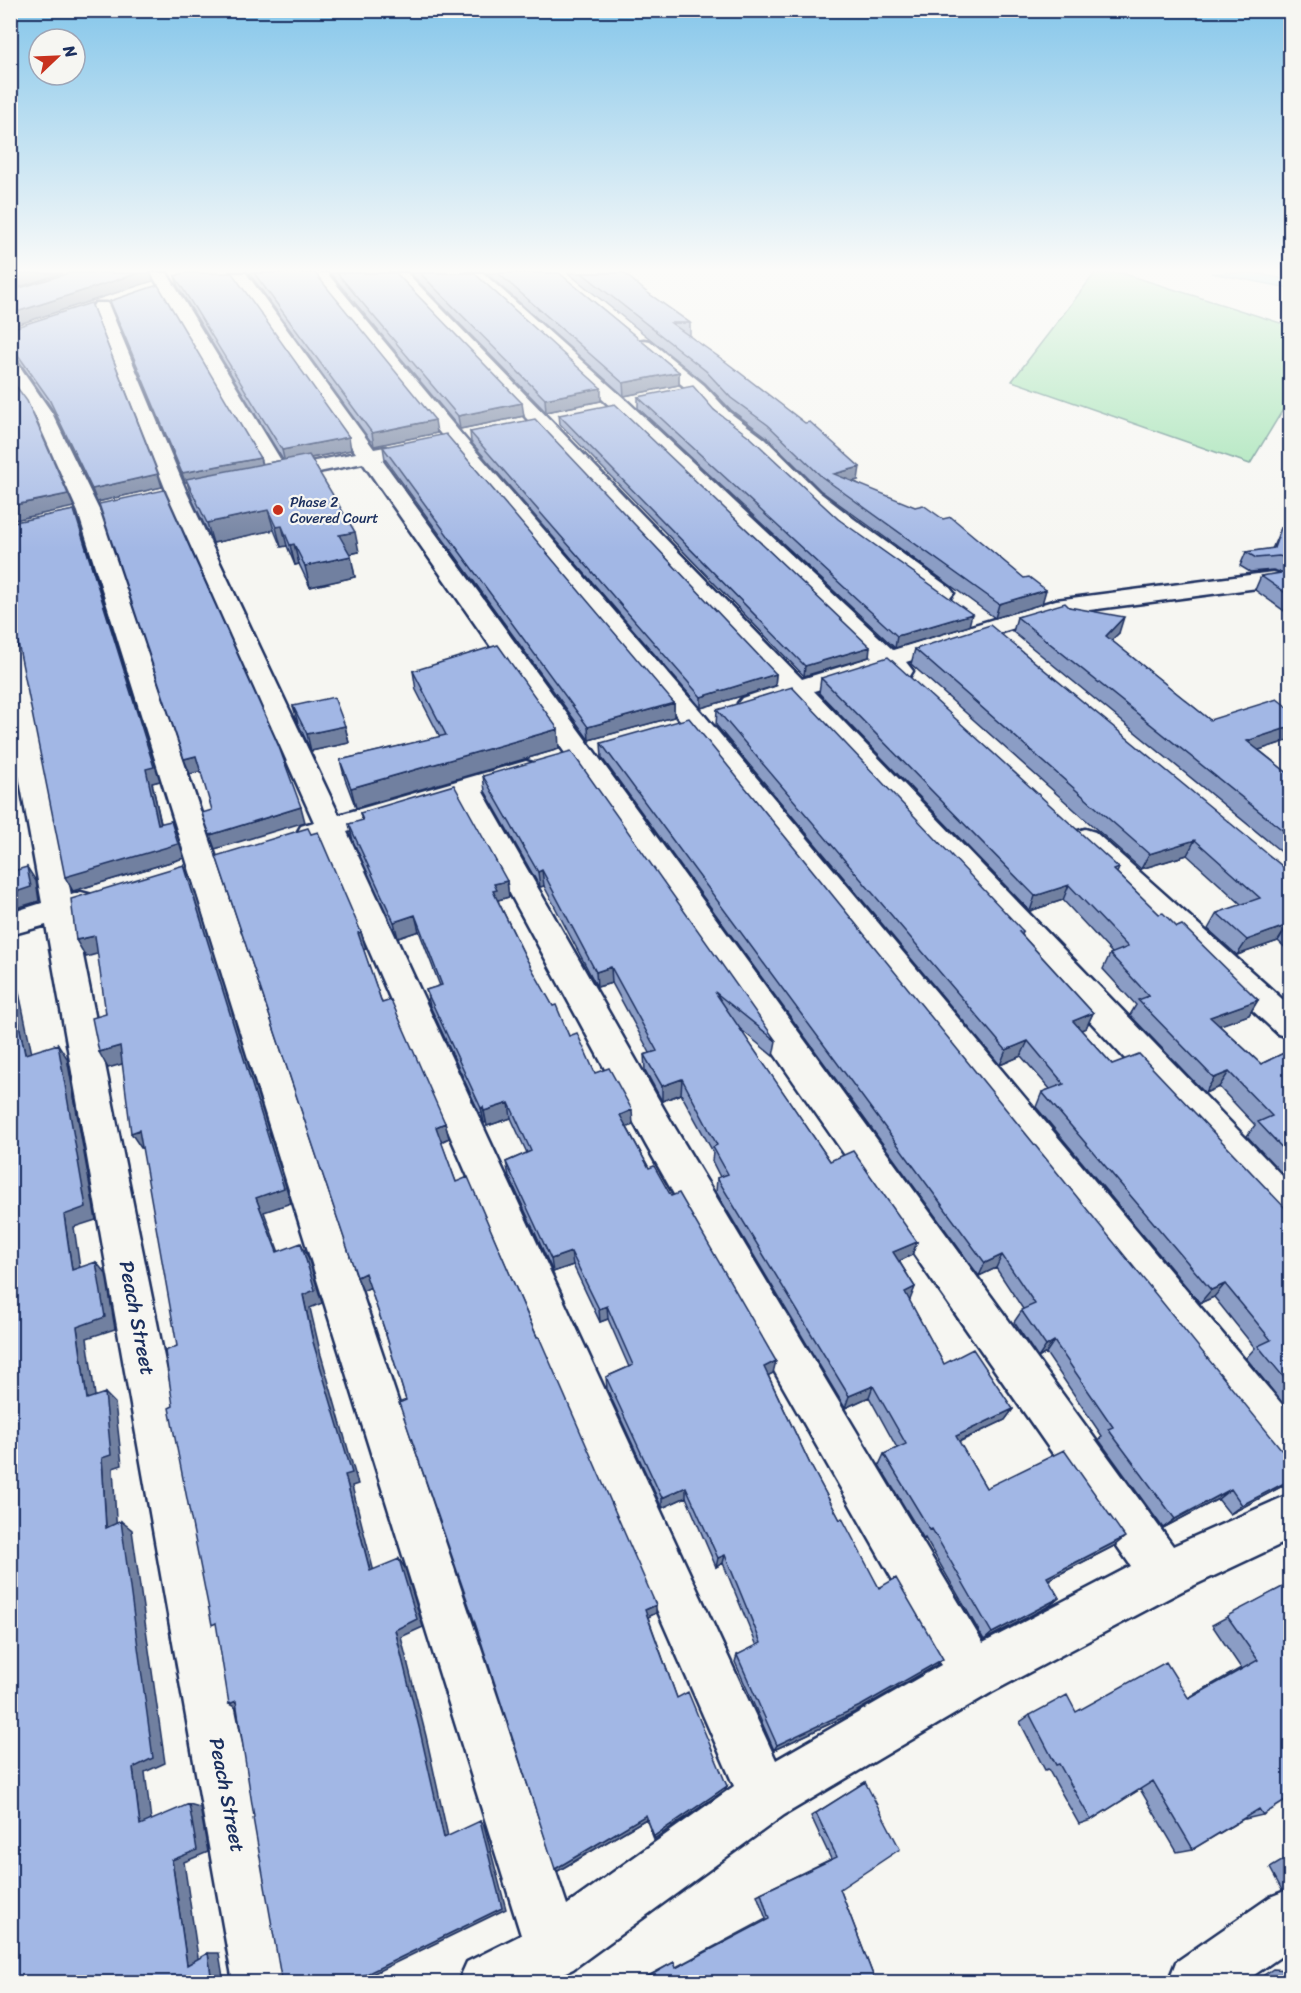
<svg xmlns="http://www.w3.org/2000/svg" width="1301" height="1993" viewBox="0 0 1301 1993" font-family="Sriracha,sans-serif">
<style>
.green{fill:#9be1ae;stroke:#5b8886;stroke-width:1.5}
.water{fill:#90e0ec;stroke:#6199b3;stroke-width:1.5}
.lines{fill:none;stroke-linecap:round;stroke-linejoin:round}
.minor-casing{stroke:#1b2f5e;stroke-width:5}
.minor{fill:#f6f6f2;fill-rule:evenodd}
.wall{fill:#8b9dc5;stroke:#1b2f5e;stroke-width:1.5}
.shaded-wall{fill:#7180a0;stroke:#1b2f5e;stroke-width:1.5}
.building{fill:#a2b7e5;stroke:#1b2f5e;stroke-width:1.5}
.poi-dot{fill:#c8321e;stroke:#f6f6f2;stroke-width:2}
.labels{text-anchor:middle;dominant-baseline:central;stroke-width:4.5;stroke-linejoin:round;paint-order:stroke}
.far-poi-label{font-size:14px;fill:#1b2f5e;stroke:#f6f6f2;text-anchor:start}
.near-street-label{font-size:20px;fill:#1b2f5e;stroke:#f6f6f2}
</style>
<rect width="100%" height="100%" fill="#f6f6f2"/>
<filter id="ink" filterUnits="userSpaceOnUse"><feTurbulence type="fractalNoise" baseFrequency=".0167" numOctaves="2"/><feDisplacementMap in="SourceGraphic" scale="12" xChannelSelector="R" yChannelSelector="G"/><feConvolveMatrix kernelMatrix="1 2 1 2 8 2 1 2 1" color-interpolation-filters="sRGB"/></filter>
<g filter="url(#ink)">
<path class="green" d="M1095,273h27l168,53v72l-40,66 -238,-83z"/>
<path class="water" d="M1211,273h43l36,7v8z"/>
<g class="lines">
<g class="minor-casing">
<path id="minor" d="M151,273h16l118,194 71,-14 -126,-180h16l128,176 11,-2 7,2 3,4 -3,4 -10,3 791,1086 117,-52v46l-108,51 -190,101 -208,123 -211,154 -27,13h-88l9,-20 54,-27 -443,-1423 -44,-99 -24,-34v-19l6,1 36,52 48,99 467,1393 167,-119 -413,-946 -10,3 -10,-3 -4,-7 4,-7 13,-4 -147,-329 -74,-187 2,-3h12l2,3 78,187 152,322 187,-54 10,3 4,6 -4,6 -53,16 189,331 311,520 148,-77 -768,-1103 -89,18 -7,-2 -3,-4 3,-4zM459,799l187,346 295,520 -165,95 -429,-928z
M311,273h16l135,162 242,280 586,699v56l-16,-6 -588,-737 -238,-284z
M390,273h17l395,406 70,-22 -259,-248 -147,-136h17l144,128 266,249 163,-50 217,-28 8,2 3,5 -3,5 -8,2 -214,28 -153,48 7,9 -3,5c-12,3 -17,1 -25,-7l-71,22 476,493v42l-14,-5 -486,-522 -39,12 -9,-3 -4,-5 4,-5 36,-12z
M644,340l6,1 54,44 25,27 36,27 54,53 35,27 96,69 4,5 -4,5 -8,2 -8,-2 -96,-69 -33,-29 -54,-53 -36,-27 -23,-27 -54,-44 -2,-4 2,-4z
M10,646l9,2 3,5 49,242 10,-3 11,3 4,8 -4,8 -17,5 215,1066h-57l-187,-1057 -36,10v-22l32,-10 -32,-178z
M1085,829l10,3 195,174v32l-12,-4 -203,-188 -5,-7 5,-7z
M1290,1889v61l-46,32h-76l8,-20 94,-65z"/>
</g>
<use href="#minor" class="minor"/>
</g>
<path class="wall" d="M249,273h66l122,160 -63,13z
M330,273h66l128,143 -64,13z
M410,273h64l127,128 -55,11z
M486,273h73l120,99v13l-55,11z
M568,273h56l21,18 45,32v12h-2l170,145 -4,1 188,123 -47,14 -175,-128 -53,-53 -36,-27 -26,-27z
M175,276l176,174 -40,8 48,94 -9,2 5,23 -45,10 -11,-23 -4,1 -8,-19 -6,1 -7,-17 -61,13 -21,-44 -5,-17h-2l-75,-181 150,157 2,6 21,-4 -105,-173z
M10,329l148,145 4,13 -65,15 -43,-90 -36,-52 -8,-1z
M638,397l76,13 124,109 131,107 -74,22 -257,-240z
M559,415l310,242 -65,19 -244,-252z
M470,432l306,242 -1,12 -74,22 -230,-266z
M383,447l291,256v14l-85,23 -204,-281z
M74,510l5,14 81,257 -8,2 9,40 16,12 7,23 -111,33 -54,-245 -9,-1v-122z
M1281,528l9,3v84l-35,-25 6,-14 22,-3 -10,-3 -23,2 -10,-6 6,-14 26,-3z
M1069,607l50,26 -8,7 99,80 80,-11v31l-31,10 31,25v84l-277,-227 4,-15z
M915,649l372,221 3,1v81l-12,-11 -41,14 -29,-26 9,-16 25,-8 -55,-50 -46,14 -230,-205z
M413,671l146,78 -203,59 -11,-29 -5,-19 100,-23 -24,-47z
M821,678l298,190 -2,5 42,41 18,13 81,73 -9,15 -30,10 42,39 29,-14v132l-43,-46 8,-11 -36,-38 -14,6 -75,-78 6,-10 -33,-36 7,-15 2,-1 -49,-53 -33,11 -211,-218z
M293,706l52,20 4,17 -38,8 -13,-28z
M717,710l306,221 -1,4 71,78 -7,15 -5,2 31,34 174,145 4,2v201l-44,-54 9,-10 -41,-51 -14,6 -164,-196 6,-15 8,-3 -29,-33 -21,9 -284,-340z
M601,743l685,712 4,27 -60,32 -12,-15 -55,29 -64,-88 3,-4 -56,-83 -8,5 -24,-36 9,-13 -27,-41 -17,8 -377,-518z
M483,776l293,265 -3,15 -34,-28 91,133 87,81 -5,13 -13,6 16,26 -6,13 35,64 69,45 -8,11 -46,22 27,46 128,58 -66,34 11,18 -10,8 -65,34 -59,-102 -1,1 -45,-74 5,-11 13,-6 -28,-51 -24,11 -129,-216 1,-14 3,-1 -8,-16 1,-9 -32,-58 -19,7 -17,-31 -1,-15 6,-2 -38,-70 -15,4 -53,-101 -4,1 -55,-96z
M360,813l147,68 2,16 -11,3 1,3 28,57 42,76 26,37 38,52 -6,2 22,41 22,28 102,177 -5,2 42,89 30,56 39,68 56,78 -78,45 -83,39 -39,-88 2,-7 20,-9 -34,-83 -7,4 -30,-70 -24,11 -55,-119 -1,-12 23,-10 -21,-48 -8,3 -27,-57 -20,7 -44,-96 -3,-14 21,-9 -16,-35 -24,8 -1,-4 -2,1 -54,-117 -4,-16 14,-4 -21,-55 -21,7 -45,-97 -4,-17 13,-3z
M311,834l50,98 5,17h-3l19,54 63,120 4,15 -8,4 15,40 81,155 119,276 -8,4 29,81 50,88 -2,4 -71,49 -8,-20 -88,52 -152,-471 -22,-72 -14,-41 -7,4 -6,-14z
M1290,1583l-27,232 -18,4v-1l-52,31 -16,3 -37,-63 -49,31 -12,4 -31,-55 -3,1 -25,-48 10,-7 46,-3 112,-14 53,-30 -29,-43z
M865,1782l-25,107 36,94h-241l39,-21 2,5 90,-48 -9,-24 74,-36 -20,-43z
M1290,1856v33l-8,1 -12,-22z
M1273,1969l17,1v13h-38z"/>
<path class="shaded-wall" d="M23,273h40l-53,17v-13z
M139,273h12l2,8 -143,46v-13z
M679,372v13l-55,11 -1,-13z
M601,388v13l-55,11 -1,-13z
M522,403l2,13 -64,13 -2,-13z
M435,420l2,13 -63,13 -2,-13z
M349,437l2,13 -66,13 -3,-13z
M260,458l2,9 -77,15 -3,-9z
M860,467l-2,13 -23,6 -1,-12z
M158,474l4,13 -65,15 -5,-13z
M68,494l6,13 -64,14v-15z
M74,510l5,14 81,257 -8,2 12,55 -6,-14z
M268,510l6,20 -61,13 -6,-20z
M282,526l5,20 -6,1 -5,-20z
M355,532l4,20 -15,3 -5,-20z
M294,544l5,20 -4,1 -5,-20z
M351,556l4,21 -45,10 -5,-21z
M1046,590l-4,14 -47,14 4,-14z
M972,614l-3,12 -74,22 2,-12z
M1124,617l-5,16 -19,18 6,-15z
M870,647l-1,10 -65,19 1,-10z
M776,674l-1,12 -74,22v-11z
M674,703v14l-85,23 -1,-13z
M345,726l4,17 -38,8 -4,-17z
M1290,727v13l-50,16 7,-15z
M558,729l1,20 -203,59 -5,-20z
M196,756l6,15 -12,3 -6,-15z
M301,807l4,15 -90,27 -5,-14z
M171,821l6,14 7,23 -111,33 -8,-14z
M1195,840l-8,15 -46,14 8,-15z
M184,865l8,17 99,321 -27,9 20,54 -7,-14 -21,-54z
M27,867l9,14 3,20 -29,9v-16z
M542,870l2,16 -4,1 -2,-15z
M507,881l2,16 -11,3 1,6 -6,-15 1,-7z
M1069,885l-6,15 -33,11 5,-15z
M415,915l4,16 -21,7 -4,-16z
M1288,925l-10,16 -41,14 10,-15z
M361,932l5,17 -4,1 -4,-17z
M95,936l9,16 -18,5 -10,-17z
M611,967l1,16 -15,4 -1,-15z
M10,968l1,6 6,9 18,85 -10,-14 -15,-73z
M1258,1000l-9,15 -48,17 9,-15z
M1093,1013l-7,15 -20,8 7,-15z
M1028,1041l-7,15 -21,9 6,-15z
M58,1044l9,14 29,162 -22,7 8,55 -10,-12 -8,-55z
M120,1046l9,16 -21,6 -9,-16z
M1229,1072l-10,15 -14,6 9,-15z
M682,1079l-1,15 -19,7v-15z
M509,1103l2,15 -24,8 -3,-15z
M483,1107l3,15 -2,1 -3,-15z
M632,1110l1,15 -12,4 -1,-14z
M445,1123l4,15 -9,4 -4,-15z
M139,1130l10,15 -8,3 -10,-15z
M917,1242l-5,13 -23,11 4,-14z
M301,1243l7,14 14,46 -12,5 11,47 37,129 -6,2 24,94 -6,-9 -25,-96 -32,-133 -10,-47z
M571,1252l2,13 -20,7 -2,-13z
M1002,1255l-6,13 -17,8 6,-13z
M96,1262l10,12 9,55 -28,9 10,72 -10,-11 -10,-72z
M365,1273l6,14 -8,4 -6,-14z
M1225,1284l-11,13 -14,6 11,-13z
M915,1287l-5,13 -10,4 5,-12z
M607,1306l1,13 -8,3 -1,-13z
M1054,1341l-8,12 -8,5 8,-12z
M776,1361l-3,12 -11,6 2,-12z
M873,1386l-4,11 -24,11 4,-12z
M105,1393l10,10 7,62 -9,3 4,68 -11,-8 -4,-70z
M1013,1409l-8,11 -56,26 7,-10z
M1290,1480v2l-60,32 12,-9z
M686,1487v10l-24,11v-10z
M1231,1489l-13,10 -55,29 12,-9z
M121,1521l11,9 33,233 -20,9 7,56 -12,-3 -7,-57z
M1125,1537l-11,9 -76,39 9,-8z
M725,1555l-2,8 -7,4 2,-9z
M399,1559l6,9 18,59 -22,10 25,99 23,105 -5,-3 -49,-208z
M1059,1598l-10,8 -65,34 8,-7z
M656,1605v8l-10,5 -1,-8z
M943,1659l-8,7 -78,45 -83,39 3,-5z
M236,1701l4,9 -11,-6z
M727,1786l-2,4 -71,49v-3z
M189,1804l11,3 8,45 -24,10 15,102 -12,1 -15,-105z
M646,1815v4l-88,52 -3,-2z
M480,1821l4,4 22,84 -152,74h-6z
M208,1953h11l5,30h-12z"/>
<path class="building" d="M10,273h13l-13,4z
M69,273h70l-129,41v-23z
M184,273h48l117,164 -67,13 -107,-174z
M254,273h61l120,147 -63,13z
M337,273h59l126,130 -64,13z
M420,273h54l127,115 -56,11z
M498,273h61l120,99 -56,11z
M582,273h42l21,18 45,32h-19l55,39 79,61 5,-1 50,45 -26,7 81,33 8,-2 20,14 8,-2 73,61 5,-1 17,13 -47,14 -177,-127 -54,-52 -37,-27 -25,-27z
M158,285l102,173 -78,15 -72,-172z
M91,303l67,171 -66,15 -43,-90 -36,-51 -3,-1v-18z
M10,378l17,23 41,93 -58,12z
M693,386l21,24 36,27 88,82 134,95 -75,22 -259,-239z
M615,404l255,243 -65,19 -246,-251z
M535,419l241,255 -75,23 -231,-265z
M446,434l228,269 -86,24 -205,-280z
M309,455l46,77 -16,3 12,21 -46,10 -11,-22 -4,1 -8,-19 -6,1 -8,-17 -61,13 -21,-44z
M164,490l115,257 22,60 -91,28 -8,-22 10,-3 -16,-54 -12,3 -85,-255z
M74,510l80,257 -8,2 12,55 13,-3 7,23 -113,33 -48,-239 -4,-6 -3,-1v-108z
M1281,528l9,3v31l-1,-3 -10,-3 -23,2 -10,-6 28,-4z
M1290,569v27l-29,-20 27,-4z
M1065,603l4,4 55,10 -18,19 104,84 67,-21 13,10v18l-43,14 43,34v61l-273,-219z
M990,625l297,245 3,1v57l-2,-3 -41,15 -30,-27 43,-15 -65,-58 -46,14 -234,-205z
M498,645l60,84 -207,59 -11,-28 106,-25 -33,-64z
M888,657l231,211 -5,2 45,44 4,-1 14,14 5,-2 76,75 -48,17 51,47 29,-14v106l-32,-34 14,-6 -43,-44 -15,6 -76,-78 11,-4 -39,-42 18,-7 -59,-62 -34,11 -214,-218z
M792,687l231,244 -4,1 74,81 -20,8 39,43 27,-10 147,155 4,2v174l-32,-39 13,-6 -46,-56 -14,6 -169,-198 22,-8 -36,-43 -22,9 -289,-340z
M334,697l11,29 -38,8 -14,-28z
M689,718l597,737 4,2v23l-48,25 -11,-16 -56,30 -67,-90 5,-2 -59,-86 -8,5 -25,-36 14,-6 -33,-49 -17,8 -384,-520z
M571,751l205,290 -61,-49 115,169 23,-10 64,91 -24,10 22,35 -10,5 39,72 29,-15 40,60 -57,27 30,52 78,-38 61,87 -78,40 12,21 -67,35 -60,-104 -2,1 -46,-76 22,-10 -33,-58 -24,10 -132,-218 11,-4 -15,-27 4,-2 -35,-66 -20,7 -18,-31 13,-4 -46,-84 -15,5 -54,-102 -4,2 -55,-96z
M454,785l53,96 -13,3 3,6 -4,1 34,69 26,46 3,-1 13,31 8,-3 18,40 14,-5 23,42 -12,5 29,53 5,-2 17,30 8,-3 97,168 -12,6 46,97 30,56 2,-2 37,70 17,-10 47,81 -81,46 -85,40 -40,-90 24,-12 -36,-88 -7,3 -32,-71 -24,11 -56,-121 27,-12 -26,-59 -8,3 -28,-57 -20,7 -45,-97 25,-11 -22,-48 -25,8 -1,-4 -2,1 -55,-118 16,-5 -27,-70 -21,7 -45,-98 14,-4 -3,-7z
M308,828l3,6 7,-2 43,100 -3,1 24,70 9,-3 54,123 -9,4 20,55 12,-5 69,160h2l117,268 -11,5 32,88 11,-6 39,94 -73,50 -8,-21 -91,54 -79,-243 -77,-223 7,-3 -22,-72 -19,-55 -8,4 -141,-421z
M184,865l100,323 -28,10 21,54 24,-9 14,47 -12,5 10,47 39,131 -7,2 25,96 29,-12 18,60 -22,11 25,101 24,107 36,-17 22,87 -154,75h-66l-29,-165 1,-1 -18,-116 -7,3 -13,-81 -4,2 -43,-217 4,-2 -8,-55 12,-5 -38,-216 -8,3 -11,-87 -21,6 -7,-34 14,-4 -11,-78 -19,4 -5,-41z
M27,867l4,20 -21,7v-22z
M10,981l15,73 33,-10 28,163 -22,8 8,55 24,-8 9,55 -28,10 10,72 18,-6 6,62 -9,3 4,70 15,-7 32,237 -20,10 7,57 49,-21 8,46 -25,10 15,105 21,-12 4,30h-202z
M1290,1583v215l-27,17 -4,-6 -66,40 -40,-68 -62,39 -32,-56 -3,1 -26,-50 37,-20 9,17 90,-50 23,37 69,-39 -31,-44z
M865,1782l35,67 -60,40 36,94h-239l37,-21 2,6 93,-49 -8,-26 76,-36 -21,-44z
M1290,1971v12h-18z"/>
</g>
<linearGradient id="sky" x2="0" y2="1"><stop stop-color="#85c6ea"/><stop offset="0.49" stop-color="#fbfbf9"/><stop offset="1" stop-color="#fbfbf9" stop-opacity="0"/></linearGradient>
<rect width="1301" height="552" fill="url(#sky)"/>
<circle class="poi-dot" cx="278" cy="510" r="6"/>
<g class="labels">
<g class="far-poi-label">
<text x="290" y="502">Phase 2<tspan x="290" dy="16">Covered Court</tspan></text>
</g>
<g class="near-street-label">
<text transform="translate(137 1318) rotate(79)">Peach Street</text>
<text transform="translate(227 1795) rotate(79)">Peach Street</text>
</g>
</g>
<rect width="1301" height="1993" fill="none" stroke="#f6f6f2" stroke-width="36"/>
<rect x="18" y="18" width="1265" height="1957" fill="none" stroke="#1b2f5e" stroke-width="2" filter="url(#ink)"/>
<g transform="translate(57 57) rotate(67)"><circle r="28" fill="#f6f6f2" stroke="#9ea6b7" stroke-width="1.5"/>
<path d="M0-4.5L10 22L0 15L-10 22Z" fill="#c8321e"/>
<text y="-9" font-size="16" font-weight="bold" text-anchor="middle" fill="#1b2f5e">N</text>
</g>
</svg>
